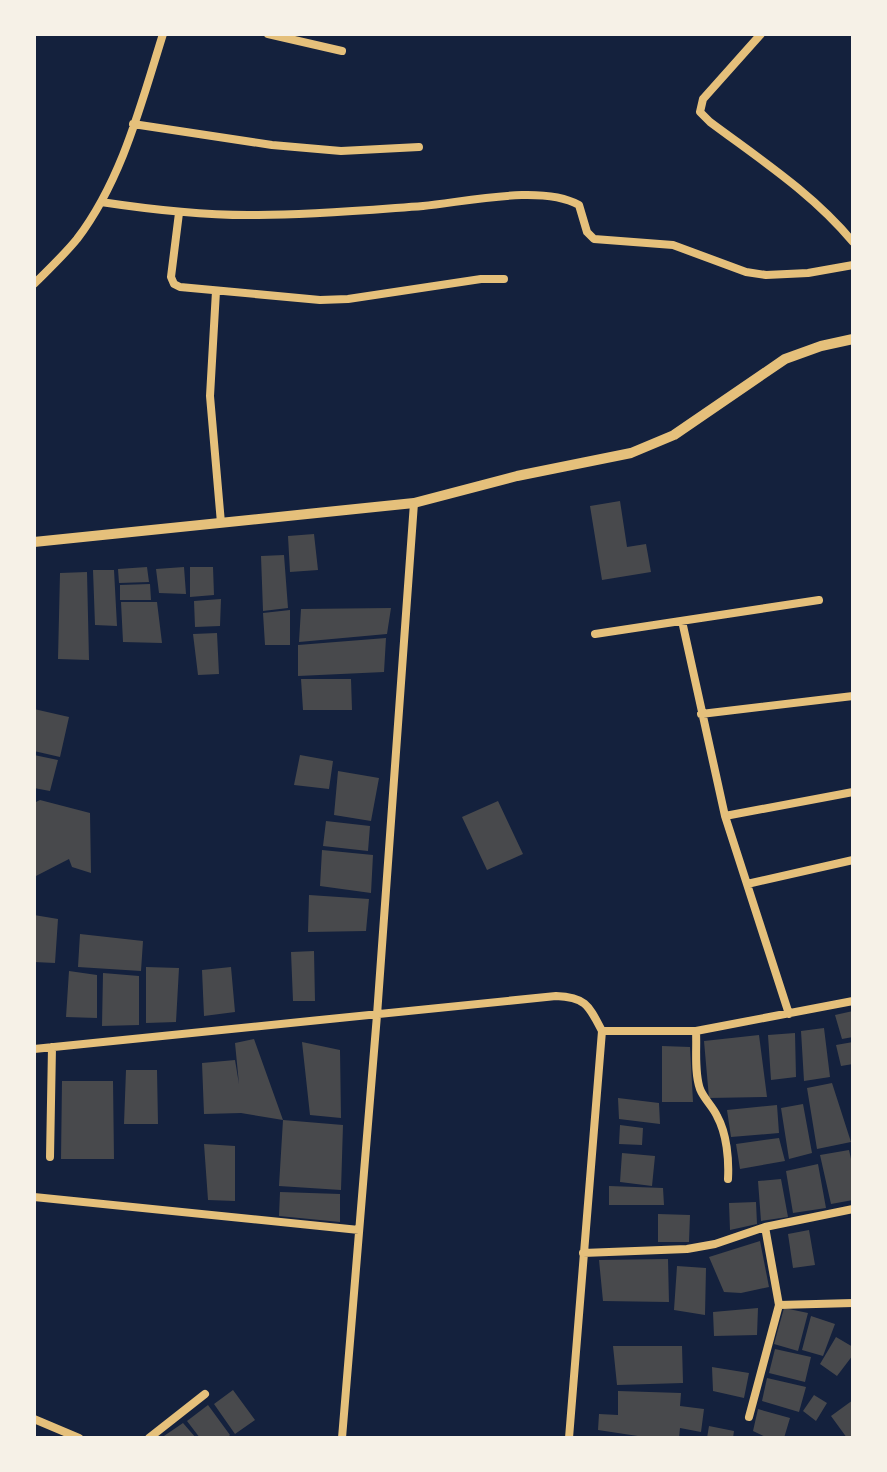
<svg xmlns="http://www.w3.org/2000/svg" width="887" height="1472" viewBox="0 0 887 1472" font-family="Barlow,sans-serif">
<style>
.building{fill:#48494c}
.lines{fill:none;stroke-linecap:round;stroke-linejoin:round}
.minor{stroke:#e5c07b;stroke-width:8}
.tertiary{stroke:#e5c07b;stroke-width:10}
</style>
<rect width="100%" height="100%" fill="#14213d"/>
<path class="building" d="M620,501l7,46 19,-3 5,28 -49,8 -12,-74z
M314,534l4,36 -28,2 -2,-36z
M284,555l4,53 -25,3 -2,-55z
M147,567l2,15 -30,1 -1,-14z
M184,567l2,27 -27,-1 -3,-24z
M190,567h23l1,28 -24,2z
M93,570h21l3,56 -22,-1z
M87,572l2,88 -31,-1 2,-86z
M150,584l1,16h-31v-15z
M221,599l-1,27 -25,1 -1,-26z
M121,602h36l5,41 -39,-1z
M391,608l-4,26 -88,8 2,-33z
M290,610v35h-25l-2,-32z
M217,633l2,41 -21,1 -5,-41z
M386,638l-2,34 -86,4v-31z
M301,679h50l1,31h-49z
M34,709l35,8 -9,40 -26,-6z
M34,755l24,5 -8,31 -16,-3z
M300,755l33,6 -4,28 -35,-4z
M338,771l41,7 -8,43 -37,-6z
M40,800l50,13 1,60 -19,-6 -3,-8 -35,18v-74z
M498,801l25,53 -36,16 -25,-53z
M326,821l44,5 -2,25 -45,-5z
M322,850l51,5 -2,38 -51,-7z
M309,895l60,4 -3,32 -58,1z
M34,915l24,4 -3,44 -21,-1z
M80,934l63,7 -2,30 -63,-4z
M314,951l1,50h-22l-2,-49z
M146,967l33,1 -3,54 -30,1z
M231,967l4,45 -31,4 -2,-46z
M69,971l28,4v43l-31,-1z
M103,973l36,3v49l-37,1z
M853,1011v26l-11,2 -7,-24z
M824,1028l6,49 -26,4 -3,-50z
M795,1033l1,44 -25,3 -3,-45z
M759,1035l8,62 -58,1 -5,-57z
M254,1039l29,81 -42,-7 -37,1 -2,-51 33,-3 4,24 -4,-41z
M302,1042l38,8 1,68 -31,-3z
M853,1042v22l-12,2 -5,-21z
M662,1046l28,1 3,55h-31z
M126,1070h31l1,54h-34z
M62,1081h51l1,78h-53z
M832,1083l19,59 -34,7 -10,-61z
M618,1098l41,5 1,21 -41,-5z
M803,1104l9,49 -23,6 -8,-51z
M777,1105l2,28 -48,4 -4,-27z
M283,1120l60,5 -2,65 -62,-4z
M620,1125l23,3 -1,17 -23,-1z
M779,1138l6,23 -45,8 -4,-25z
M204,1144l31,2v55l-27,-1z
M849,1150l4,18v32l-22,4 -11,-49z
M622,1153l33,3 -3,30 -32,-4z
M818,1164l8,44 -33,5 -7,-42z
M781,1179l7,38 -27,4 -3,-40z
M609,1186l54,2 1,17h-55z
M280,1192l60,2v28l-61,-6z
M756,1202l1,22 -27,6 -1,-27z
M658,1214l32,1 -1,27h-31z
M809,1230l6,35 -22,3 -5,-34z
M760,1241l9,46 -28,6 -17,-1 -15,-35z
M668,1259l1,43 -66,-1 -4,-41z
M677,1266l29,2 -1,47 -31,-5z
M758,1308l-1,27 -43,1 -1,-24z
M784,1308l24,5 -10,38 -24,-7z
M811,1316l24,8 -12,32 -21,-6z
M836,1337l17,10v8l-16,21 -17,-12z
M613,1346h69l1,37 -66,2z
M775,1349l36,8 -6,25 -36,-9z
M712,1367l37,6 -5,25 -31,-7z
M767,1378l39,9 -7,25 -37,-11z
M233,1390l22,30 -20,14 -21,-30z
M618,1391l63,2 -1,13 24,3 -3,23 -21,-4 -1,10h-28l-53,-8 1,-16 19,1z
M814,1395l13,8 -11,18 -13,-10z
M853,1400v38h-6l-16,-22z
M208,1405l22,30 -3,3h-27l-13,-17z
M758,1409l32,9 -6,20h-16l-15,-7z
M183,1423l13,15h-35z
M709,1426l25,5 -1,7h-26z"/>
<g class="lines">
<path class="minor" d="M268,34l74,17
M761,34l-58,65 -3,13 10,10c51,38 102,71 143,120
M133,124l139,21 69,6 78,-4
M101,202c53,8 104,14 157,13 55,0 110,-5 165,-9 43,-4 118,-22 156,-1l8,27 7,7 79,6 73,27 20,3 42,-2 45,-8
M179,213l-8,64 3,7 6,3 140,13 28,-1 133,-20h23
M34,284c14,-14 30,-29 43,-45 45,-59 64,-135 86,-205
M216,291l-6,105 11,127
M682,621l43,195 64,198
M595,634l224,-34
M701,714l152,-18
M725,816l128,-24
M747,884l106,-24
M602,1031h94l157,-30
M696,1031c1,18 -2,41 4,58 4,10 13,18 17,27 10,18 12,44 11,63
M34,1049l522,-53c30,1 33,10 46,35
M50,1157l2,-110
M34,1197l325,33
M765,1227l14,78 74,-2
M583,1253l104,-4 28,-5 50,-17 88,-18
M749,1417l30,-112
M34,1419l45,19
M149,1438l56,-44
M342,1438l35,-423 37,-512
M569,1438l33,-407"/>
<path class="tertiary" d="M34,542l380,-39 103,-27 114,-23 43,-18 111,-76 36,-13 32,-7"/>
</g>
<rect width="887" height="1472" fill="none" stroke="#f6f1e7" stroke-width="72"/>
</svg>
